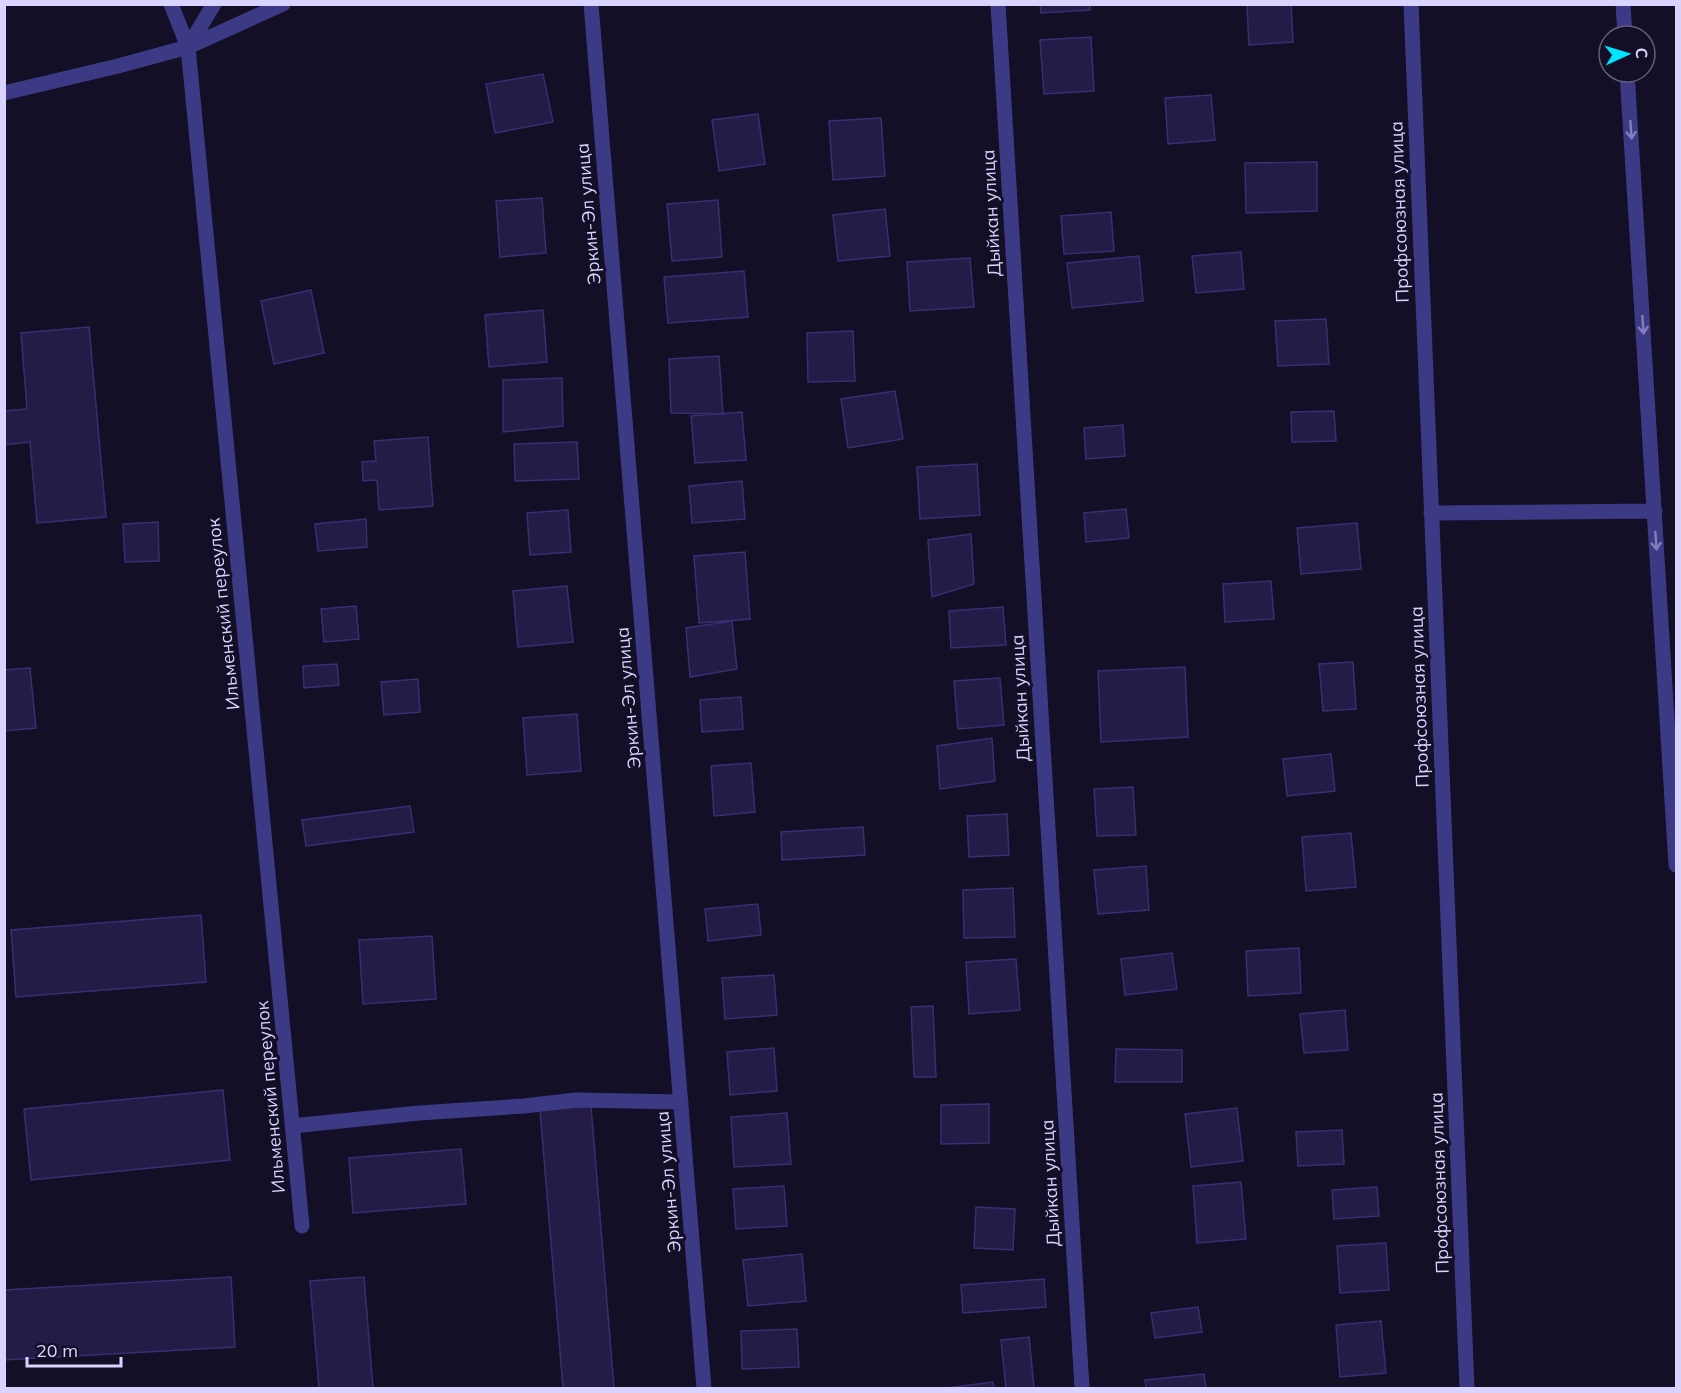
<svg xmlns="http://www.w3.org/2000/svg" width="1681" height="1393" viewBox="0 0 1681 1393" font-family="Mulish,sans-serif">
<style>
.building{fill:#241b47;stroke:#3b2d73;stroke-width:1.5}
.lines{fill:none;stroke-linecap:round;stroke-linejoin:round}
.minor{stroke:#3d3a85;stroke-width:15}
.oneway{stroke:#837fbc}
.labels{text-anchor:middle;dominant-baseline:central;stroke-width:6;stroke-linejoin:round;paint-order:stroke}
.street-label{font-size:18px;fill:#d9d4ff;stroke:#130f26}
</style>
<rect width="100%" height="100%" fill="#130f26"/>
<path class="building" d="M1040,4h50v6l-49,3z
M1247,4h44l2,38 -44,3z
M1091,37l3,54 -50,3 -4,-54z
M543,74l10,48 -58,11 -9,-49z
M1211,95l4,45 -47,4 -3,-46z
M758,114l7,50 -46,7 -7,-51z
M881,118l4,58 -52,4 -4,-59z
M1317,162v49l-71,2 -1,-50z
M542,198l4,55 -46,4 -4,-56z
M718,200l4,57 -50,4 -5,-57z
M885,209l5,47 -52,5 -5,-46z
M1111,212l3,39 -50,3 -3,-38z
M1241,252l3,37 -48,4 -4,-37z
M1139,256l4,45 -71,7 -5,-45z
M970,258l4,49 -64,4 -3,-49z
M744,271l4,46 -80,6 -4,-46z
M311,290l13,63 -50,11 -13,-63z
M543,310l4,52 -58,5 -4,-52z
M1326,319l3,45 -51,2 -3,-45z
M89,327l17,190 -69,6 -7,-81 -26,3v-34l23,-2 -6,-76z
M853,331l2,50 -47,1 -1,-49z
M719,356l4,58 -52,-1 -2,-54z
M562,378l1,48 -60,6v-52z
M895,391l8,48 -55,9 -7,-49z
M1334,411l2,30 -44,1 -1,-30z
M742,412l4,48 -51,3 -4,-47z
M1123,425l2,31 -39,3 -2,-31z
M428,437l5,69 -54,4 -2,-30 -14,1 -1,-19 14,-1 -2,-20z
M577,442l2,37 -64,2 -1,-37z
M977,464l3,51 -60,4 -3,-52z
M742,481l3,38 -53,4 -3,-37z
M1126,509l3,29 -43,4 -2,-29z
M568,510l3,42 -41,3 -3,-42z
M366,519l1,28 -49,4 -3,-27z
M158,522l1,39 -34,1 -2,-38z
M1357,523l4,46 -60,5 -4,-46z
M971,534l3,50 -42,13 -4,-57z
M745,552l5,67 -51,4 -5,-67z
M1271,581l3,38 -49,3 -2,-38z
M567,586l6,56 -55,5 -5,-56z
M356,606l3,33 -35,3 -3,-33z
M1003,607l3,38 -55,3 -2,-37z
M732,621l5,48 -47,8 -4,-49z
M1353,662l3,47 -33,2 -4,-47z
M337,664l2,21 -35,3 -1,-22z
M1185,667l3,70 -87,5 -3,-71z
M30,668l6,60 -32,3v-61z
M1000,678l4,47 -46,4 -4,-48z
M418,679l2,33 -36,3 -3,-33z
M741,697l2,32 -41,3 -2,-32z
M577,714l4,57 -54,4 -4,-57z
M992,738l3,43 -55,8 -3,-43z
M1331,754l4,37 -48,5 -4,-37z
M751,763l4,49 -41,4 -3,-50z
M1133,787l3,48 -39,1 -3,-47z
M410,806l4,26 -108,14 -4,-26z
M1007,814l2,41 -40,2 -2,-41z
M863,827l2,28 -83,5 -1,-28z
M1351,833l5,54 -50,4 -4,-54z
M1146,866l3,44 -51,4 -4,-44z
M1013,888l2,49 -51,1 -1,-48z
M758,904l3,31 -53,6 -3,-32z
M201,915l5,67 -190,15 -5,-67z
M432,936l4,63 -73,5 -4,-64z
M1299,948l2,45 -53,3 -2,-45z
M1172,953l5,36 -52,6 -4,-36z
M1016,959l4,51 -51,4 -3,-52z
M774,975l3,40 -52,4 -3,-41z
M933,1006l3,71h-22l-3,-70z
M1345,1010l3,40 -44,3 -4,-39z
M774,1048l3,43 -47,4 -3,-43z
M1116,1049l66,1v32h-67z
M223,1090l7,70 -199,20 -7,-71z
M989,1104v39l-48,1v-39z
M591,1106l23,282h-51l-23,-278z
M1237,1108l6,53 -52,6 -6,-53z
M787,1113l4,51 -57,3 -3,-50z
M1342,1130l2,34 -46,2 -2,-34z
M461,1149l5,55 -113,9 -4,-55z
M1241,1182l5,57 -49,4 -4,-57z
M784,1186l3,40 -51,3 -3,-40z
M1377,1187l2,29 -45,3 -2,-29z
M976,1207l39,2 -2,41 -39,-2z
M1386,1243l3,47 -49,3 -3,-47z
M802,1254l4,47 -58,5 -5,-46z
M231,1277l4,70 -231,13v-70z
M364,1277l9,111h-54l-9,-107z
M1044,1279l2,28 -83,6 -2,-28z
M1198,1307l4,25 -47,6 -4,-25z
M1381,1321l5,52 -46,4 -4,-52z
M797,1329l2,38 -57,2 -1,-38z
M1029,1337l5,51h-28l-5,-48z
M1204,1374l2,14h-60l-1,-8z
M993,1382l1,6h-48z"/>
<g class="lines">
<path class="minor" d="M171,4l17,43
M214,4l-26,43 114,1179
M591,4l113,1384
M998,4l84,1384
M1411,4l56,1384
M1623,4l2,32
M1627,72l49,793
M4,93l114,-27 70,-19 95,-43
M1431,513l224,-2
M292,1126l127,-13 105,-7 52,-6 105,2"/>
</g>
<defs><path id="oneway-shaft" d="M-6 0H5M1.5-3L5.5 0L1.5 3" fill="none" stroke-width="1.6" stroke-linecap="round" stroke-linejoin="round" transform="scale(1.5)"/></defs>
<g class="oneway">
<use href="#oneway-shaft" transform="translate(1631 130) rotate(86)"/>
<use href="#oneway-shaft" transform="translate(1643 325) rotate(86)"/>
<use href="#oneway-shaft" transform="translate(1656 541) rotate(86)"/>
</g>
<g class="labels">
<g class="street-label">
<text transform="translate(1399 212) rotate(-92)">Профсоюзная улица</text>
<text transform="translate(991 213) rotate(-93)">Дыйкан улица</text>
<text transform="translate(588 214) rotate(-95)">Эркин-Эл улица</text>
<text transform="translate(223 614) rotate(-96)">Ильменский переулок</text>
<text transform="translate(1419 697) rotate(-92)">Профсоюзная улица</text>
<text transform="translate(628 698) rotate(-95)">Эркин-Эл улица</text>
<text transform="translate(1020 698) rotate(-93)">Дыйкан улица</text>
<text transform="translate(270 1097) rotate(-95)">Ильменский переулок</text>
<text transform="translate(668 1182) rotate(-95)">Эркин-Эл улица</text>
<text transform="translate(1050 1183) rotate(-93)">Дыйкан улица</text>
<text transform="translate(1439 1183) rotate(-92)">Профсоюзная улица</text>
</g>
</g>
<rect width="1681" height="1393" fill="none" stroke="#d9d4ff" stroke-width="12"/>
<g transform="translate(1627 54) rotate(86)"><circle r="28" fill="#130f26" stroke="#625e7d" stroke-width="1.5"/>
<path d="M0-4.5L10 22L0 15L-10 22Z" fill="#00e5ff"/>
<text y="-9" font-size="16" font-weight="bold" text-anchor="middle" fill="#d9d4ff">С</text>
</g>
<path d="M27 1357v9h94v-9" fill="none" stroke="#d9d4ff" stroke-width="3"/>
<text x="36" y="1357" font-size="18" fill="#d9d4ff" stroke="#130f26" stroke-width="4.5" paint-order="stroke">20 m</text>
</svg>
